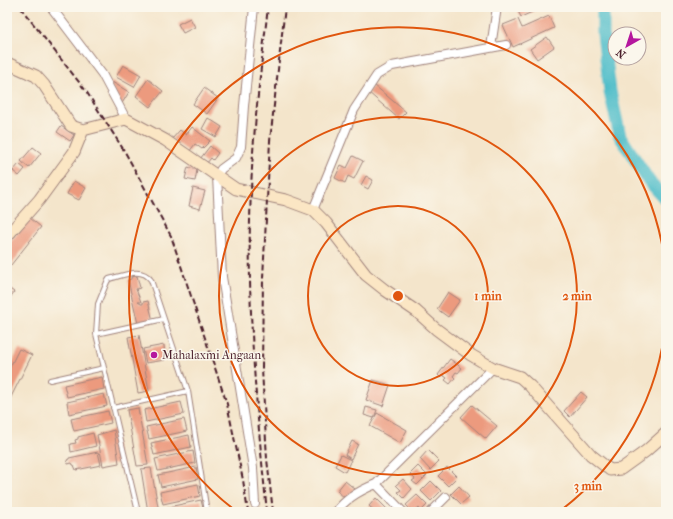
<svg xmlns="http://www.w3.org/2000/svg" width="673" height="519" viewBox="0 0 673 519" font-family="'IM FELL French Canon',serif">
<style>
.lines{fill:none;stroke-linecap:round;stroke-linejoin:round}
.river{stroke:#50bdc9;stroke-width:13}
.building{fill:#ec9a7e}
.lane-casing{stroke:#9f827b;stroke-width:6}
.street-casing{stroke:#9f827b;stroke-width:10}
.secondary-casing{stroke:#9f827b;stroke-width:13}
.lane{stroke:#fff;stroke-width:4}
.street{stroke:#fff;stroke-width:8}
.secondary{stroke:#fbe6c4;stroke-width:11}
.rail{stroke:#4a1f2b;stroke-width:2;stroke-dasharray:6 3;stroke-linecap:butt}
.ring{fill:none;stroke:#e0560e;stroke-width:2}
.poi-dot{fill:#b5179e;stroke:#fbf7ec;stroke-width:1.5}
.labels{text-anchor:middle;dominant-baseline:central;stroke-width:3;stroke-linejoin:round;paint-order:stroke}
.poi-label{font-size:12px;fill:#4a1f2b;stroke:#fbf7ec;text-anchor:start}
.centre{fill:#e0560e;stroke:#fbf7ec;stroke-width:2}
.ring-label{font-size:12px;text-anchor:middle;font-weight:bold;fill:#e0560e;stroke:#fbf7ec;stroke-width:3;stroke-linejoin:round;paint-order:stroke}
</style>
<rect width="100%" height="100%" fill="#fbf7ec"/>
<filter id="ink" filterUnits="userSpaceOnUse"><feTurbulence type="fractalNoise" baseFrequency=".025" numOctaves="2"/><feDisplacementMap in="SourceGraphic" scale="8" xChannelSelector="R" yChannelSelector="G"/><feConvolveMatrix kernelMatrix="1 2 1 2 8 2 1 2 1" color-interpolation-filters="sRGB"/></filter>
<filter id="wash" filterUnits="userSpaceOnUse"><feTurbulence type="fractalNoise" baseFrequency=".012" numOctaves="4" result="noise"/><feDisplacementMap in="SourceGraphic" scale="16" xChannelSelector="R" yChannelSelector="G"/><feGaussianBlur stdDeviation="0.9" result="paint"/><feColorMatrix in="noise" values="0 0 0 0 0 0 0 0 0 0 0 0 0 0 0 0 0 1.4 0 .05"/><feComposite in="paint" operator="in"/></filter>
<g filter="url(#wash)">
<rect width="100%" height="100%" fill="#f4e5cb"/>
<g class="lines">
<path class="river" d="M603,7v27l7,57 10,45 29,45 17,19"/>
</g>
<g id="blocks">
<path class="building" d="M516,7h24l1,1 -20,9z
M549,16l5,12 -41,19 -10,-22 15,-6 4,9z
M190,18l5,9 -12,6 -5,-9z
M547,37l7,10 -17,12 -7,-10z
M123,65l18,10 -7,12 -18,-10z
M148,79l15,12 -13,16 -14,-11z
M112,82l17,10 -8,13 -11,-20z
M374,85l32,27 -7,7 -31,-27z
M204,88l14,10 -11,16 -14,-10z
M208,118l14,9 -6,10 -14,-8z
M61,126l13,9 -4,6 -13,-9z
M192,127l18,14 -8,8 -7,-5 -6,8 -17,-13 8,-9 6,5z
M210,146l8,7 -5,7 -2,-2 -5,6 -6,-5z
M33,147l8,6 -12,15 -8,-7z
M353,156l10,5 -9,18 -6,-3 -3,7 -10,-5 6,-13 6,3z
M19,164l6,5 -6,7 -6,-5z
M188,167l9,3 -2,11 -10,-2z
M366,176l7,4 -5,9 -7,-4z
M74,181l12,7 -7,12 -12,-6z
M193,188l12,3 -5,18 -11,-3z
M30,218l11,9 -34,43v-24z
M137,276l3,12 -4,1 5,13h-3l3,2h2v-2l5,-1 5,20 -15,3 -10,-44 3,-1v-2z
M7,287l7,5 -7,10z
M448,292l12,8 -12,17 -11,-8z
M139,335l10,56 -11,2 -10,-56z
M164,345l1,15 -19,3 -3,-14z
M19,349l13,6 -23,46h-2v-28z
M450,359l12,9 -4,5 -2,-1 -3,4 2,2 -5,6 -5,-4 2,-2 -4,-3 -2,3 -3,-3z
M102,377l2,12 -37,8 -3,-12z
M373,380l17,5 -7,21 -17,-6z
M581,392l6,5 -17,20 -6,-6z
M104,394l3,12 -38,8 -2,-12z
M181,402l3,12 -38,8 -2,-12z
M472,405l25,21 -11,13 -25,-22z
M366,407l11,3 -3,8 -10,-3z
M138,408l10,57 -11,1 -10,-56z
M108,411l3,12 -37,8 -3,-12z
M377,413l30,17 -7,13 -30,-17z
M184,419l3,12 -38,8 -3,-12z
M114,430l5,33 -16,3 -6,-31z
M93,433l3,13 -25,6 -1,-8 6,-1 -1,-3 3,-1v-2z
M189,435l2,12 -37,8 -3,-12z
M352,441l6,3 -7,15 -6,-4z
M428,450l11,11 -9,9 -10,-11z
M193,451l2,12 -37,8 -3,-12z
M98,452l3,13 -25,5 -2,-5h-1l-1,-2 -4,1 -1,-4 2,-1v-1z
M341,455l10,5 -6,12 -10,-6z
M418,466l9,9 -10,10 -5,-4 3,-2 -5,-5z
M196,467l2,12 -37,8 -3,-12z
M447,467l10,10 -9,9 -10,-10z
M151,468l8,44h-11l-7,-43z
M403,479l9,10 -8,9 -6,-6 3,-2 -5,-5z
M345,481l10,8 -9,10 -9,-8z
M431,481l10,10 -10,10 -10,-10z
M198,484l2,12 -37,8 -3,-12z
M459,486l10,11 -8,7 -10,-10z
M417,495l10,10 -6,6 -2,-3 -4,4h-2l-7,-7z
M376,498l14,14h-14l-7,-6z
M201,500l3,12h-39l-1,-4z"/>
</g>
</g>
<g filter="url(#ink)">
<use href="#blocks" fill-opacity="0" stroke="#9f827b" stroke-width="1"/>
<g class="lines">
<g class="lane-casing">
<path id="lane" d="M96,334l68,-15
M50,380l54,-12
M113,408l75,-17
M138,512l-42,-178 2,-30 9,-22 2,-3c14,-3 32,-13 42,1l37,111 19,121"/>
</g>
<g class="street-casing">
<path id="street" d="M51,7l51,67 24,45
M254,7l-10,99 -3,41 -5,11 -15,11 -4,7 5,101 31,191 2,36
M491,47l6,-40
M313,210l41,-100 23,-35 15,-9 114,-21
M376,484l27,28
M336,512c9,-13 25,-22 40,-28l117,-116
M431,512l15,-15"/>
</g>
<g class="secondary-casing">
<path id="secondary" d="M7,63l29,13 8,9 27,41 12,4 43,-11 39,21 71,49 50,11 27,10 13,13 40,52 19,15 31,21 20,18 35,26 22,13 27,9 10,9 61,69 19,15 11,-1 25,-18 20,-18
M7,236l32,-36 35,-48 9,-22"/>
</g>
<use href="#lane" class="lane"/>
<use href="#street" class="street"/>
<use href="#secondary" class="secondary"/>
<path class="rail" d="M20,7l66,84 39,61 46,84 56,168 16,76 5,32
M267,512c-11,-106 -21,-214 -16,-321 2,-61 10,-123 17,-184
M273,512l-6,-53 -5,-90 1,-91 7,-137 15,-134"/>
</g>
</g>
<g class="ring">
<circle cx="398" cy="296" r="90"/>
<circle cx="398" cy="296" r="179"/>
<path d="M666 319A269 269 0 0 1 560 511M236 511A269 269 0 1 1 666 273"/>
</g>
<circle class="poi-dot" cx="154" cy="355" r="4"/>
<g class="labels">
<g class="poi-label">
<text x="162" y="355">Mahalaxmi Angaan</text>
</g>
</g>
<circle cx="398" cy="296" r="6" class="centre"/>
<g class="ring-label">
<text x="488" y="300">1 min</text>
<text x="577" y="300">2 min</text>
<text x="588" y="490">3 min</text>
</g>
<rect width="673" height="519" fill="none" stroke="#fbf7ec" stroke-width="24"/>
<g transform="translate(627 46) rotate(219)"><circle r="19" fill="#fbf7ec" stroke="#b4a19f"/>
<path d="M0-3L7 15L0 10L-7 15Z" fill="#b5179e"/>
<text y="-6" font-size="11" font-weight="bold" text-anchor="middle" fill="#4a1f2b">N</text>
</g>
</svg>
